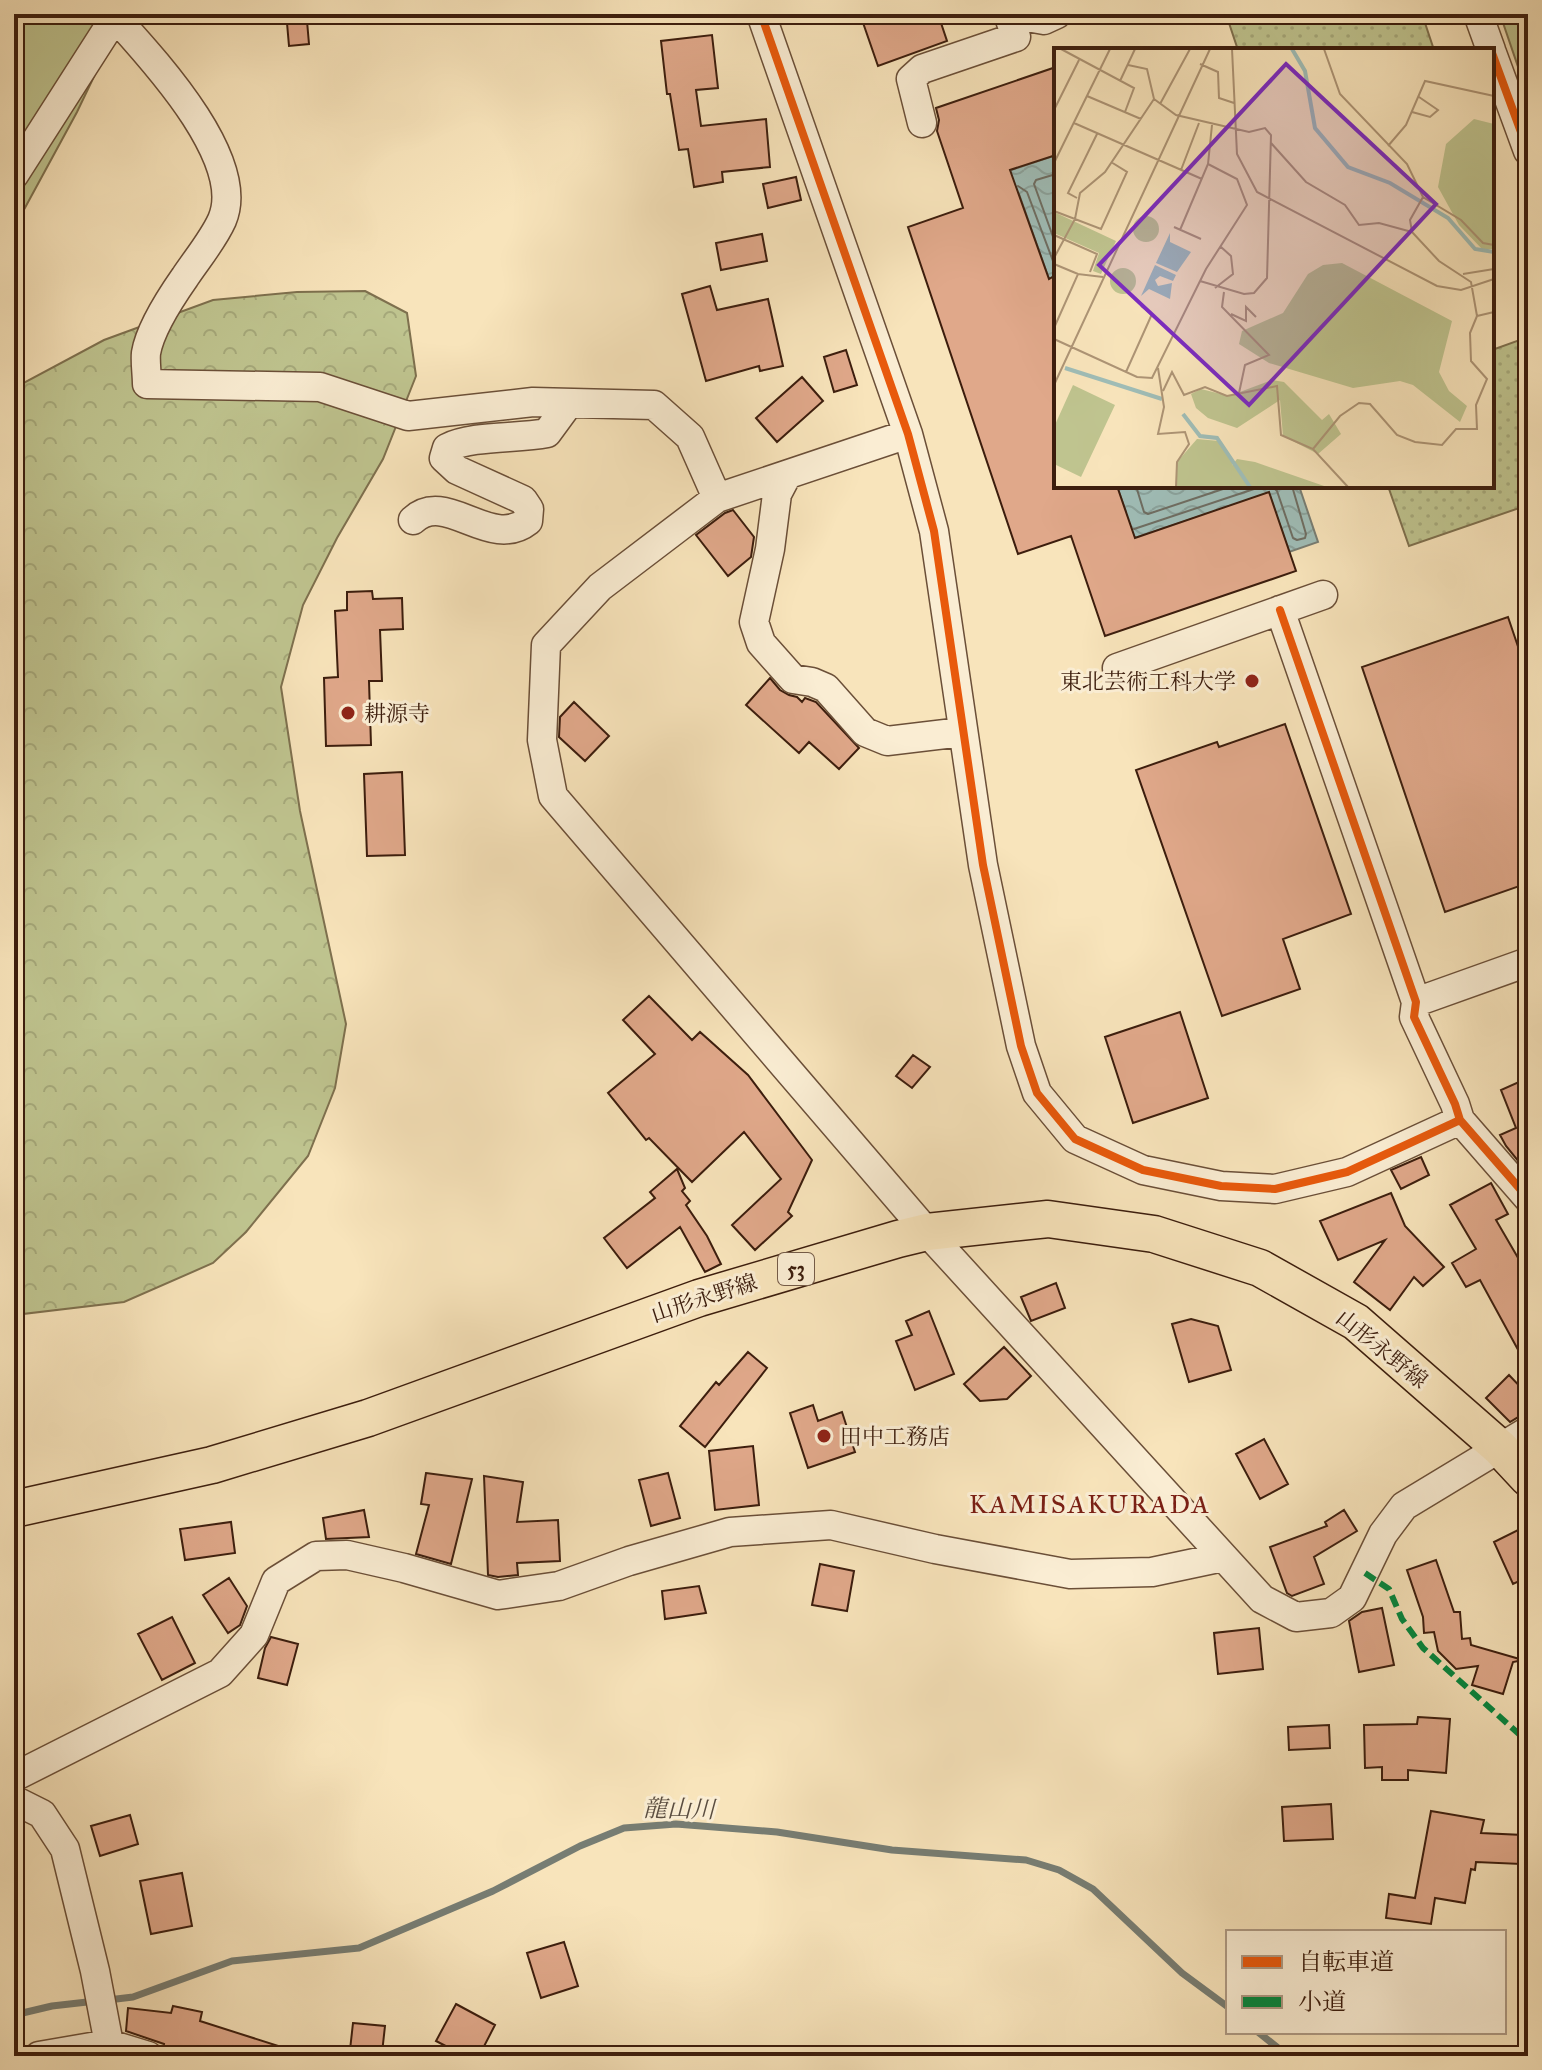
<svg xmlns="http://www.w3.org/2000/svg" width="1542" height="2070" viewBox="0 0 1542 2070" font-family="'IM FELL Great Primer','Noto Serif JP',serif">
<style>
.grass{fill:url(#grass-dots);stroke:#7e704e;stroke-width:2}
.forest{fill:url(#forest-crowns);stroke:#7e704e;stroke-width:2}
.park{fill:#bfc48f;stroke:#7e704e;stroke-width:2}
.water{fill:url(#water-waves);stroke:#777d73;stroke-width:2}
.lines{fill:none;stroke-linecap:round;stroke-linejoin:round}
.shore{stroke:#6e6d62;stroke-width:2}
.stream{stroke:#777d73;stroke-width:7}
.building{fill:#e0a88a;stroke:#3c1d0d;stroke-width:2}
.minor-casing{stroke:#6b4f38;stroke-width:31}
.major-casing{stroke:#3c1d0d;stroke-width:39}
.minor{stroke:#faedd3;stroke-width:28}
.major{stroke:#f8e4bb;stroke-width:36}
.quiet{stroke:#00873e;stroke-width:6;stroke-dasharray:12 6;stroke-linecap:butt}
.cycleway-casing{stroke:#faedd3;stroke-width:13}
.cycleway{stroke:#e8590c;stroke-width:8}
.poi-dot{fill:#8f2418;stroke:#faedd3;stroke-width:3}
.labels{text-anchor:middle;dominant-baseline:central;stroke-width:6;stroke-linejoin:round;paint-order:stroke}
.shield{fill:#faedd3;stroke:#755b48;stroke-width:2}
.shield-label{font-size:20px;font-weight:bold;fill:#3c1d0d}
.poi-label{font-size:22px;fill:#3c1d0d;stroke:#faedd3;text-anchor:start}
.street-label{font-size:22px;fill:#3c1d0d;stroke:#faedd3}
.water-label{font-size:24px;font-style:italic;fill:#5a4d40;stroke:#faedd3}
.quarter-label{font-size:26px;letter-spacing:2px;fill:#7a1f14;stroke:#faedd3}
.inset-river{fill:none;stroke:#9fbdb7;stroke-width:4}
.inset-road{fill:none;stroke:#ad9475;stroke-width:2}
.view{fill:#7b2cbf;fill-opacity:0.15;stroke:#7b2cbf;stroke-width:4}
.inset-edge{fill:none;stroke:#3c1d0d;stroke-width:4}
</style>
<defs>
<pattern id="grass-dots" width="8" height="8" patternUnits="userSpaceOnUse" patternTransform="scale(2)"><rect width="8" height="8" fill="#bfc48f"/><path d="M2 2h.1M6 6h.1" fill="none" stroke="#a5a87a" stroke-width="1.8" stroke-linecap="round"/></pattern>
<pattern id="forest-crowns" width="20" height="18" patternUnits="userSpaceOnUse" patternTransform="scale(2)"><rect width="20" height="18" fill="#bfc48f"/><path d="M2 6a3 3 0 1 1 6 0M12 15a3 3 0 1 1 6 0" fill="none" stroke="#a5a87a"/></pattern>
<pattern id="water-waves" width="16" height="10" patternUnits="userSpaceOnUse" patternTransform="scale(2)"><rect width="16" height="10" fill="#9fbdb7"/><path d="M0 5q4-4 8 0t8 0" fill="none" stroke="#8aa29c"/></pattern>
</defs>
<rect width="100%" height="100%" fill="#f8e4bb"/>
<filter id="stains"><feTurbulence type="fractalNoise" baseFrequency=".0025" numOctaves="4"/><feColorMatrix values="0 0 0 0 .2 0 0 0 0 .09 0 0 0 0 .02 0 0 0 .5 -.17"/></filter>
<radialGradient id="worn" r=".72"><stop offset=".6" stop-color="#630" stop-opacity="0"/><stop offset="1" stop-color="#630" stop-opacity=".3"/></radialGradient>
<path class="grass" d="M1226,14h196l12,36h-196z
M1528,337v168l-119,41 -21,-60h104v-136z"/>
<path class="forest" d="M365,291l42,22 9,63 -33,83 -46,79 -34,67 -22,82 19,124 46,213 -11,64 -27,68 -62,76 -33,31 -89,39 -110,13v-927l90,-48 109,-40 84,-8z"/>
<path class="park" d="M14,14h110l-47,98 -63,116z
M1500,14h28v82z"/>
<path class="water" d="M1056,155v120l-7,4 -30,-85 -34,11 -7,-24z
M1117,486h182l19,56 -29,10 -20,-59 -167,56 24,-37z"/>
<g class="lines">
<path class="shore" d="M1056,174l-20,6 -2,4 22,61
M1018,186l9,6 29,77
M1136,486l8,26 4,2 84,-28
M1272,486l5,5 16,47 4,2 8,-2 1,-4 -14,-48
M1134,529l129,-43"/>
<path class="stream" d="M108,2000l25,-3 99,-36 127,-13 134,-57 87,-45 44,-18 52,-4 101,8 115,18 134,10 33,10 34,19 89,84 46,34
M14,2015l38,-9 44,-5
M1258,2032l30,24"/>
</g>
<path class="building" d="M860,14h78l9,27 -69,25z
M307,21l2,23 -20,2 -2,-23z
M712,35l6,53 -22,2 5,36 65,-7 4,48 -48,5 1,10 -29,5 -6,-38 -9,1 -9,-56h-3l-6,-53z
M1056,67v88l-46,15 39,109 7,-4v211h61l18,52 134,-46 27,79 -191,65 -34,-100 -53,18 -110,-327 55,-19 -26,-77 2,-11 -3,-12z
M796,177l5,23 -33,8 -5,-24z
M762,234l5,27 -46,9 -5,-27z
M710,286l7,24 51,-11 15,67 -23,5 -1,-5 -53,15 -24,-87z
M846,350l11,35 -23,7 -10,-35z
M802,377l21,24 -46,41 -21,-24z
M733,510l21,27 -3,20 -23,19 -32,-41 29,-22z
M372,591l1,8 29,-1 1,31 -23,1 2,51h-13l2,64 -45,1 -2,-68 14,-1 -3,-66 12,-1v-18z
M1508,617l20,59v207l-83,29 -83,-245z
M770,678l10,12 9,5 8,2 5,5 3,-4 11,4 43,46 -20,21 -30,-27 -10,11 -53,-48z
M574,702l35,34 -24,25 -26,-24 1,-20z
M1285,724l66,190 -68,25 17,50 -78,27 -86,-246 81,-28 2,5z
M402,772l3,83 -38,1 -3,-82z
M649,996l43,44 8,-8 48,43 64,85 -24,52 4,4 -37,34 -23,-25 49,-46 -37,-47 -52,50 -43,-44 -3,2 -38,-47 47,-39 -32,-34z
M1180,1012l28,86 -75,25 -28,-86z
M913,1055l17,12 -18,21 -16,-12z
M1528,1078v79l-9,5 -13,-16 -6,-11 16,-7 -15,-38z
M1421,1157l8,18 -28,14 -10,-19z
M677,1169l8,19 -3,3 8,10 -4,4 21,31 14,28 -16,8 -25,-45 -53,41 -23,-30 51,-40 -5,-6z
M1491,1183l17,31 -12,6 32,55v93l-48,-88 -14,7 -14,-24 24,-14 -26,-44z
M1391,1193l14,33 39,41 -21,19 -9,-9 -24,33 -36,-28 31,-42 -47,20 -18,-39z
M1056,1283l9,25 -34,13 -10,-24z
M929,1311l25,63 -39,16 -19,-49 16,-6 -6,-14z
M1191,1319l27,7 13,44 -42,12 -17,-58z
M1004,1347l27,29 -24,23 -27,2 -16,-17z
M748,1352l19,16 -62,79 -25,-21 36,-44 3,3z
M1509,1375l19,20v16l-18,11 -24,-24z
M813,1405l5,16 24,-9 13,40 -47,16 -18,-55z
M1264,1439l24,45 -28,15 -24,-45z
M753,1446l6,59 -44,5 -6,-59z
M426,1473l46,6 -21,85 -35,-10 13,-49 -8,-1z
M668,1473l12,45 -29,8 -12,-46z
M484,1476l39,6 -6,40 41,-2 2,41 -43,2 1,12 -20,2 -10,-2z
M364,1510l5,27 -43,2 -3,-21z
M1344,1510l13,21 -43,26 10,27 -32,12 -5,-3 -17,-46 57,-21 -2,-4z
M231,1522l4,31 -50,7 -5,-31z
M1522,1528l6,14v35l-15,7 -19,-42z
M1436,1560l18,52h6l2,27 8,-1 1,7 52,15 -10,2 -10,32 -31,-9 6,-19 -22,3 -18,-18 -4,-19 -10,1 -1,-16 -16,-47z
M820,1564l34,7 -7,40 -35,-6z
M229,1578l18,28 -7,19 -12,8 -25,-38z
M699,1586l7,27 -41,6 -3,-28z
M1382,1608l12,57 -35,7 -10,-51 13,-9z
M172,1617l23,46 -33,17 -24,-46z
M1259,1628l4,41 -45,5 -4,-41z
M271,1637l27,7 -11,41 -29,-7 7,-30z
M1418,1717l32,2 -4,54 -38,-3v10h-26v-13l-17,1 -1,-43 53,-1z
M1329,1725l1,23 -41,2 -1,-23z
M1331,1804l2,35 -49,2 -2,-34z
M1431,1811l53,9 -3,13 42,2 -2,29 -45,-2 -1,8 -4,-1 -6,34 -30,-5 -4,26 -45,-6 3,-24 26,4z
M130,1815l8,29 -38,12 -9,-30z
M182,1873l10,53 -41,8 -11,-53z
M564,1942l14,44 -37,12 -14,-45z
M456,2004l39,21 -16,31h-14l-29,-15z
M173,2006l29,6 -2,9 97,31 -1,4h-102l-31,-7 1,-5 -38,-13 2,-23 43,5z
M353,2023l32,3 -3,27 -32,-3z"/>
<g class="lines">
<g class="minor-casing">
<path id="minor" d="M761,14l147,420 26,97 49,334 38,181 16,47 38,46 68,31 78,16 54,3 72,-17 113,-52
M1010,14l34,6 13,-6
M1478,14l13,36
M115,17c37,41 133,143 107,203 -9,20 -25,39 -37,57 -14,20 -35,52 -39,76 -1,9 1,21 1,31l173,3 88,29 125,-14 121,3 36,32 27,61
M1492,53l36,98
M922,123l-11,-44 11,-10 94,-32 -8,-23
M14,175l103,-161
M908,434l-191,64 -117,89 -54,58 -4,95 11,56 374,436 335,367 34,18 35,-4 21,-15 31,-64 21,-28 124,-75
M787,475l-10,19 -7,55 -16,73 7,21 32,36 19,3 14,6 39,44 22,9 75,-9
M413,520c33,-31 77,31 115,1l1,-12 -6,-9 -66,-30 -13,-12 3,-10c26,-13 69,-9 100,-15l22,-30
M1280,610l136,392 -2,15 41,87 5,16 68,78
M1117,668l206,-73
M1416,1002l112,-40
M14,1777l206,-104 34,-38 22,-54 40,-25 31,-1 57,13 94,27 61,-9 70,-25 101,-29 101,-7 104,24 135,25 82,-2 71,-15
M14,1800l28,14 23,35 30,122 14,73
M39,2056l70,-12 39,12"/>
</g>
<g class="major-casing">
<path id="major" d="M14,1509l198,-44 156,-47 331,-120 199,-59 29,-7 121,-13 106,15 106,34 96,54 144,126 28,30"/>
</g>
<use href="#minor" class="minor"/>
<use href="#major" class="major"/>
<path class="quiet" d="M1365,1573l24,16 13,30 21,29 105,94"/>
<g class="cycleway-casing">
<path id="cycleway" d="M761,14l147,420 26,97 49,334 38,181 16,47 38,46 68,31 78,16 54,3 72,-17 113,-52
M1492,53l36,98
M1280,610l136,392 -2,15 41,87 5,16 68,78"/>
</g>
<use href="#cycleway" class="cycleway"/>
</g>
<g class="poi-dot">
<circle cx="1252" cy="681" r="8"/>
<circle cx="348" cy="713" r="8"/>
<circle cx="824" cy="1436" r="8"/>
</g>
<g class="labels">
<rect class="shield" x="778" y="1253" width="36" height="32" rx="6"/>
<g class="shield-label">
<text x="796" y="1269">53</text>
</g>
<g class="poi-label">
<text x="1236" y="681" text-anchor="end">東北芸術工科大学</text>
<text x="364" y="713">耕源寺</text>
<text x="840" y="1436">田中工務店</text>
</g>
<g class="street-label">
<text transform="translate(704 1298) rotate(-18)">山形永野線</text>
<text transform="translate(1382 1349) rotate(39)">山形永野線</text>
</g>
<g class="water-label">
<text transform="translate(679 1809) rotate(1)">龍山川</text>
</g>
<g class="quarter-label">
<text x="1090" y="1504">KAMISAKURADA</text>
</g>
</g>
<g transform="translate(1054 48)">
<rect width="440" height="440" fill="#f8e4bb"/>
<path d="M79 181a13 13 0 1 1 26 0a13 13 0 1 1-26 0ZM56 233a13 13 0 1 1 26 0a13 13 0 1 1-26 0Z" fill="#bfc48f"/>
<path d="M420,71l20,5v125h-12l-23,-24 -21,-38 8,-43zM288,215l110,58 -13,51 10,19 18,15 -7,16 -47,-37 -13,-4 -47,7 -84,-25 -30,-19 3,-13 41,-18 25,-39 15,-9zM183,411l18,3 72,25h-98l-1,-16z" fill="#bfc48f"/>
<path d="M0,164l62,29 -15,33 -8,-3 6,-18 -45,-20zM218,332l12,2 38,38 7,-6 12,20 -23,20 -35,-18 -3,-36 -43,28 -29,-10 -12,-10 -5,-14 10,-5 28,7zM19,337l42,20 -34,72 -27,-13v-37zM143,391l22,2 14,21 -3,25h-53v-25z" fill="#bfc48f"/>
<path d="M116,185v9l21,10 -14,20 -21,-9zM101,217l21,10 -3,6 -13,-5 -5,4 3,6 14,-3 -2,16 -21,-10 -8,7z" fill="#9fbdb7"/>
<path class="inset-river" d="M238,1l13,22 10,57 33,39 42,16 58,35 27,31 19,3M11,320l97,31M129,366l17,22 17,2 33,49"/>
<path class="inset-road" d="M7,1l73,39 -9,24M178,1l5,105 20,38 180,94 24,4 33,-11M270,1l16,45 67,70 16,33 38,23 22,23 11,2M146,16l18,8 1,26 15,5M74,17l19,4 7,30 22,16 73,17 16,-4 6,7 -4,143 -13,15 -10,1 -44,-13M66,33l15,-32M33,48l54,23M106,56l30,-55M0,62l25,-50M358,64l18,5 8,-7 -19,-13M20,75l128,56M217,95l35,39 39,23 14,20 20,-2 33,9M334,98l18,-21 19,-44 69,15M0,115l56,-114M127,122l18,-47M369,149l-13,23 2,12 27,29 32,21 6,34 17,-4M23,150l-9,-5 29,-59M0,163l47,18 26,-57 -16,-10M120,179l27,12M126,182l28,-66 4,-39M0,187l43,19 -7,18M0,210l21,-39 5,-26 25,-21 49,-73M0,216l24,10M409,226l31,-5M161,240l18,-14 -2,-18 -10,-9M170,244l-2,15 47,48 -24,10 -6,28M177,266l15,7v-14l10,10M0,280l24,-54 25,3M0,291l83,38 15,1 54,-109 41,-64 -10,-26 -29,-15M104,320l6,39 -6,27 27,-2 4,12 -12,18 -1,25M72,324l26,-58 -11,-8M0,337l156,-336M109,343l9,-19 12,23 21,-8 22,9 50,-10 4,49 32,14 35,38M259,401l27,-33 19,-13 11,1 27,31 18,7 27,3 14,-16h21l-1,-24 11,-26 -16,-18 -1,-28 7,-17"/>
<path class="view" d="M232,16l150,140 -187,201 -150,-140z"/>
<rect width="440" height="440" class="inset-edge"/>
</g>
<rect width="1542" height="2070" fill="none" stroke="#f8e4bb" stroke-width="48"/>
<rect x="16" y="16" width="1510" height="2038" fill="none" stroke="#3c1d0d" stroke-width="4"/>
<rect x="24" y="24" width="1494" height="2022" fill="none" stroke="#3c1d0d" stroke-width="2"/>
<rect x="1226" y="1930" width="280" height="104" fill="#faedd3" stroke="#ae9a84" stroke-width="2"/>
<rect x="1242" y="1956" width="40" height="12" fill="#e8590c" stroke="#ae9a84" stroke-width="2"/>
<text x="1298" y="1970" font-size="24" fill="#3c1d0d">自転車道</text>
<rect x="1242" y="1996" width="40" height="12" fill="#00873e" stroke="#ae9a84" stroke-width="2"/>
<text x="1298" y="2010" font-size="24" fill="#3c1d0d">小道</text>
<rect width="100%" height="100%" filter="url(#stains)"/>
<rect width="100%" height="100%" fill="url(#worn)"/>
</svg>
